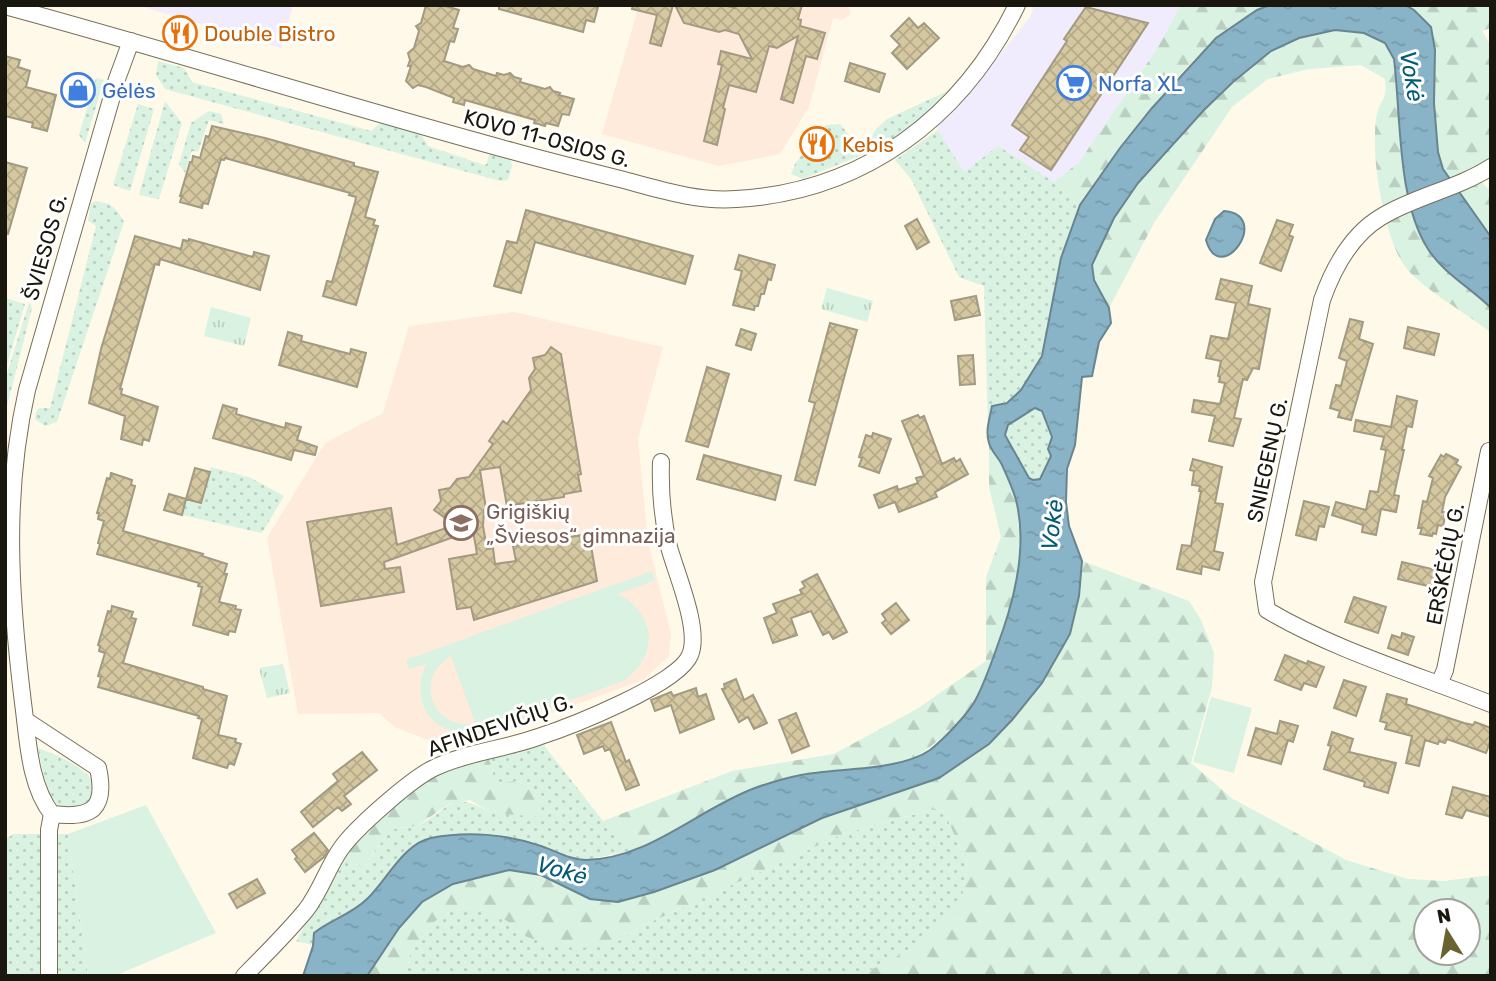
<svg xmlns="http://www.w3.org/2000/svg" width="1496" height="981" viewBox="0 0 1496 981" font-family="Rubik,sans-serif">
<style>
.commercial{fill:#f0ecfe}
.education{fill:#feebdb}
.grass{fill:url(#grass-dots)}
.forest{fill:url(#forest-firs);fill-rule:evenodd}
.park{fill:url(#park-tufts)}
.garden{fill:#d9f2e2;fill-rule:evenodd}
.water{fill:url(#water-ripples);stroke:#688590;stroke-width:2;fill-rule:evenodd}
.building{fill:url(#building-cross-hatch);stroke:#a29a81;stroke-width:2}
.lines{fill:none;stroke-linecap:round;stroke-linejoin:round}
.minor-casing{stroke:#776f58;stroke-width:18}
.minor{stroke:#fff;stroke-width:16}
.labels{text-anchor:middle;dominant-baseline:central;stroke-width:6;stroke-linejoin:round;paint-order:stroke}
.food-label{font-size:21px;fill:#c56008;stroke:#fff;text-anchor:start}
.shop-label{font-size:21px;fill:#366cbe;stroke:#fff;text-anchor:start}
.street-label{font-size:21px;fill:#1a170e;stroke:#fff}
.education-label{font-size:21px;fill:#785e54;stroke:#fff;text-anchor:start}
.water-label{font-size:23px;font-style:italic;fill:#005b75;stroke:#fff}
</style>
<defs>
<pattern id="grass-dots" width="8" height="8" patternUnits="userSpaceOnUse" patternTransform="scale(1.75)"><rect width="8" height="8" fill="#d9f2e2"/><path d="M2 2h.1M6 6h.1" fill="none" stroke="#bacfc1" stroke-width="1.8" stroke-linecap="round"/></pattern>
<pattern id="forest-firs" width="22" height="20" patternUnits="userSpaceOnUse" patternTransform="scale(1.75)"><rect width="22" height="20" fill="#d9f2e2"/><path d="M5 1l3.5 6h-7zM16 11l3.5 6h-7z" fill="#bacfc1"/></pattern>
<pattern id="park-tufts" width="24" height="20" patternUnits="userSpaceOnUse" patternTransform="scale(1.75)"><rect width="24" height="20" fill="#d9f2e2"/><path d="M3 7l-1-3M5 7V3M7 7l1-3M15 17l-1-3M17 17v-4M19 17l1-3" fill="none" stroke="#bacfc1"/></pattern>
<pattern id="water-ripples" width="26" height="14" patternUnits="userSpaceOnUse" patternTransform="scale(1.75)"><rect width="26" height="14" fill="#89b4c7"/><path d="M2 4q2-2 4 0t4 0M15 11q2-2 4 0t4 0" fill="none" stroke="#769aaa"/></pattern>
<pattern id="building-cross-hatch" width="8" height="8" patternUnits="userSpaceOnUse" patternTransform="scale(1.75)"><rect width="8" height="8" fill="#d5c8a1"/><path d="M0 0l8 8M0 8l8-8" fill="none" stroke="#b6ab89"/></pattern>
</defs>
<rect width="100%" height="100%" fill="#fef9e9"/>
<path class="commercial" d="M137,5h156l-12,43z
M1034,5h147l-24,44 -78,113 -25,20 -56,-36 -34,26 -28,-45 42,-45 52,-65z"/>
<path class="education" d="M639,5h209l3,9 -9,6 -9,-2 -24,89 -29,47 -61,12 -117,-32z
M514,312l149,35 -25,92 10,103 23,92 -2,22 -26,24 -157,57 -30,6h-21l-40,-16 -16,-14 -81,1 -31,-176 58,-95 58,-30 26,-87z"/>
<path class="grass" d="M158,61l26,7 8,14 179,49 9,-8 40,10 8,13 56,19 3,-1 1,-7 4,-5 18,5 2,9 -4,14 -8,1 -335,-92 -9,-14z
M96,78l8,2 -19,63 -6,-8z
M954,88l-25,26 -46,32 -80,33 -12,-5 4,-10 27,-36 4,-3 14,-1 17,21 10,1 8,-16 12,-11z
M165,101l17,22 -23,76 -20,-4z
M138,104l16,5 -24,82 -17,-6z
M209,111l12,3 3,10 -15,-4 -11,32 -6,-1 -7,22 -6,-9 12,-41z
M938,130l26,42 34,-26 56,36 26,23c-7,17 -14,34 -18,52 -12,46 -11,137 -70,149l-4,21 -4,-141 -25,-9 -48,-98 -16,-19z
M95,201c15,1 23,8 29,21l-67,200 -12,4 -10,-7 1,-7 3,-4h11l46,-182 -8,-5 3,-17z
M5,298l20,6 -20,67z
M29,302l3,6 -27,106 1,-37z
M1035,408l7,3 10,26 -4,12 4,7 -12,23 -7,1 -4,-2 -24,-43 2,-10z
M211,467l40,11 33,18 -22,37 -80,-18 4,-16 15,4z
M542,743l61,78 36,28 -53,11 -19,-3 -55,-20 -24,-2 -34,1 -43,11 -45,54 -42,24 -11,20 -17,-4 46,-79 22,4 27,-37c9,-1 20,-1 28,-4 35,-18 30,-36 73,-12l53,-15 -27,-17 -24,2 -2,-16 -4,-9z
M38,748c14,5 49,19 54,34 3,8 0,16 -3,23l-25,6c-19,-15 -21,-41 -26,-63z
M942,807l25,56 -6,45 -42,37 -60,31h-459l12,-25 20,-28 22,-13 23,-3 30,14 15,14 96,6 24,-15 201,-92z
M13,834h55l20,142h-83v-136z"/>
<path class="forest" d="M1181,5h89c-70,26 -147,139 -190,200l-26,-23 25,-20 78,-113z
M1405,5h86v23l-9,3 9,15v112l-16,9 5,14 11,10v46l-48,-68 -5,-17 -4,-49 -20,-93z
M1335,30l29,3 21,10 9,16c7,56 3,141 34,190 15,24 43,39 63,59v25c-24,-21 -73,-45 -89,-71 -16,-26 -28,-90 -27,-121 0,-8 0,-19 2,-27 5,-18 10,-12 8,-35l-24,-14 -52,4 -41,10 -36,28 -78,116 -45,85 -15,-28 -2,-15 22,-47 24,-35 66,-73 29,-28 38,-31 28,-13z
M989,442c10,18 22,38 27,58 14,56 -7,114 -27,166 -4,11 -7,25 -14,35 -14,23 -43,47 -67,60l-154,27 -36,17 -79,44 -36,-28 129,-50 102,-17 83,-45 69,-48v-84l15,-40 -12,-50z
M1082,561l107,40 12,19 13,33 -2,34 -21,76 42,36 113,61 62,19 36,2 47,-6v101h-632l60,-31 42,-38 6,-44 -25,-56 -99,27 -201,92 -24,15 -24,7 -38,-1 -34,-12 -15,-14 -30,-14 -23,3 -22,13 -20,28 -12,25h-33l32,-48 23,-26 31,-18 56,-14 32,5 49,24 28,3 36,-10 61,-22 107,-52 117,-40 140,-182zM1426,911h42v42h-42z
M488,758l4,9 2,16 24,-2 27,17 -6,19 -47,-4 -22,-13 -21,4 -32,22 -26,3 -27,37 -22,-4 12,-21 73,-61 29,-13z"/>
<path class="park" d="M827,288l46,13 -6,21 -46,-13z
M211,307l40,11 -7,28 -40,-10z
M283,664l7,29 -23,5 -8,-30z"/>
<path class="garden" d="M652,571l3,9 -37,14c38,20 42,61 5,87l-140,51c-45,9 -76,-25 -57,-68l-17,5 -3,-9zM451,656l24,67v1c-43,6 -62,-46 -24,-68z
M1211,697l41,11 -18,65 -41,-11z
M146,805l70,128 -102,43h-26l-20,-142z"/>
<path class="water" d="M1270,5h135l9,5 17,17 4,23 -1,53 4,49 5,17 48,68v71c-20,-20 -48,-35 -63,-59 -31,-48 -27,-134 -34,-190l-9,-16 -21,-10 -29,-3 -36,8 -28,13 -38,31 -29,28 -66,73 -24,35 -22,47 2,15 15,28 2,15 -12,19 -7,34 -10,1 -7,68 -8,24 -1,33 3,24 13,35 -3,35 -9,38 -28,49 -30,37 -23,24 -50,34 -117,40 -107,52 -61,22 -36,10 -28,-3 -49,-24 -32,-5 -56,14 -31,18 -23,26 -32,48h-64l10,-30 1,-13c16,-13 38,-19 53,-34 20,-19 36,-55 64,-61 36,-7 76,-4 110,8 15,5 29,14 45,14 63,-1 112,-51 169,-72 14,-5 31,-10 46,-13 37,-7 99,-4 129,-25 13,-10 39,-37 46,-51 11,-21 19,-47 27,-69 14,-41 24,-87 13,-130 -3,-11 -9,-24 -14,-35 -3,-7 -11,-14 -13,-22 -4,-12 1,-26 3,-37l15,-3 14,-13 21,-34 19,-98 19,-53 40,-57 32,-40 64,-70 41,-28zM1035,408l7,3 10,26 -4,12 3,7 -11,23 -7,1 -4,-2 -24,-43 3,-10z
M1224,211c49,4 -4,78 -18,29l9,-21z"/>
<path class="building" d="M426,5h16l17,5 -6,18 5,1 -4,13 -4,-1 -6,20 19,6 6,-2 4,4 23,7 1,-3 7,2 6,-2 4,4 7,2 -1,3 25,7 5,-2 3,4 7,2 -1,2 15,4 -5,16 -7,-1 -4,12 -12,-3 -1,3 -11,-3 1,-3 -70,-20 -1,5 -11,-3 1,-4 -28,-11 -8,-2 -5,3 -7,-7 5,-15h-3l2,-6 -2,-7 6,-5 5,-17 -3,-5 5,-3z
M499,5h92l7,2 -4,15 -8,-2 -3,12 -84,-23z
M633,5h40l-12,41 -11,-3 7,-28 -25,-6z
M675,5h49l11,3 1,-3h66l-4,14 3,1 -1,6 25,7 -8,26 -11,-3 -13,47 -12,-4 17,-63 -21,12 -8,-2 -13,46 -27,-7 -6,23 2,1 -8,36 -13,-4 18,-76 -4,-1 3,-13 31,8 -13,-25 -14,-4 -6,2 -35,-9z
M1086,7l62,16 -97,147 -31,-20 9,-13 -17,-12 55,-84 -3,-2z
M909,18l9,10 6,-5 15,15 -32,31 -15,-16 8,-8 -9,-9z
M172,24l20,5 -3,12 -20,-5z
M5,56l15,4 -2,7 12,4 -4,16 30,8 -9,36 -15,-4 1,-4 -28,-7z
M850,63l35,11 -6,18 -34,-11z
M212,126l53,12 89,25v3l24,6 -13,45 10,3 -2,5 5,1 -22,79 -33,-9 4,-15 5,1 23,-80 1,-5 -7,-2 1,-2 -125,-35 -1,2 -3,-1 -13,45 -5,-1 -1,5 -22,-6 2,-6h-2l10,-34h2l1,-6 7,2 6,-22 3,1z
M5,162l22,6 -19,66 -3,-1z
M526,210l167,46 -8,28 -150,-42 -14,51 -27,-7 13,-45 10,2z
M917,219l12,23 -12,7 -12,-23z
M1277,220l16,5 -4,10 4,2 -12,34 -21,-8z
M135,236l46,13 2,-9 6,1v-2l64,18 1,-5 15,4 -9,34 -100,-31 -1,6 -4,-1 -35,125h2l-1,5 37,13 -9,34 -6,-2 -1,6 -21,-6 4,-23 -36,-13 12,-54z
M739,255l36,10 -4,15 -3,-1 -4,15h-3l-3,12h-3l-1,4 -21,-5 9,-34 -7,-2z
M1221,279l31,7 -4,18 22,5 -11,60 -6,-1 -6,12 -4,-1 -9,39 7,1 -8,27 -24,-5 6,-25 -23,-4 2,-12 26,4 5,-21 -6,-1 1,-5 -2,-1 3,-15 -15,-3 5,-22 17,3 8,-36 -20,-4z
M976,296l4,19 -25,5 -4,-19z
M1350,319l13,3 -4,17 14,5 -22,76 -13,-3 2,-6 -10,-3 6,-23 5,1 6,-25 -8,-3z
M830,323l27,7 -42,155 -20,-5 20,-77 -6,-2z
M1408,327l31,7 -5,21 -30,-7z
M741,329l15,5 -5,16 -15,-5z
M288,332l14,4 -1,5 49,13 1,-5 15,4 -9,34 -78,-22z
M551,347l10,7 20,120 -3,1 3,16 -17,3v3l-57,9 -7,-39 -20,3 6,39 -2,1 -1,16 4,23 6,-1 2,16 21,-3 -3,-15 76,-12 8,47 -123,39 -3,-13 -14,2 -8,-50 28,-5 -4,-24 -89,32 1,7 15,-2 4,25 -83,14 -14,-84 84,-14 6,37 58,-20 -21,-15 7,-9 -2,-11 11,-2 7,-9 12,-2 24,-33 -4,-3 14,-20 4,3 24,-34 -2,-12 6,-9 -2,-11 12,-3z
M973,355l2,29 -15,1 -2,-29z
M707,367l22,7 -21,73 -22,-6z
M1397,396l20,5 -5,26 -5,-1 -5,24h2l-10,45 5,1 -3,16 -15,-3 -5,26 -14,-3 1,-7 -31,-10 4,-13 30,8 4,-19 8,1 8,-42 -5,-1 3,-12 -30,-6 2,-11 35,7z
M223,405l14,4 -1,5 49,14 1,-5 15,4 -4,13 20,7 -2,8 -21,-5 -3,10 -78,-22z
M918,415l2,3 4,-2 18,48 12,-6 2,4 4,-3 8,15 -33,18 2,5 -15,6 -23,9 -4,-10 -16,6 -5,-13 23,-9 1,4 20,-7 -2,-5 8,-2 -22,-55z
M873,433l18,6 -12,34 -20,-7 3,-8 -3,-1 7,-22 6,2z
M1446,454l12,6 -2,4 5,3 -16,30 -3,15h4l-3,14 -5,-1 -2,9 -3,-1 -1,3 -12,-2 2,-6h-4l5,-27 4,1 6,-24 -4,-2 12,-21 3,2z
M704,455l77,21 -6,24 -78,-21z
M1193,459l29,8 -7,36 8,1 -9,47 9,2 -4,17 -17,-4 -1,8 -24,-5 5,-24 9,1 10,-55h-2l1,-5 -8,-1 2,-14 -4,-1z
M195,468l15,4 -9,31 -15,-4z
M111,473l21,7 -1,5 4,1 -12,45 80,23 -1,2 25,8 -3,10h3l-8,28 17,4 -1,3 6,1 -6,22 -6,-1 -1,4 -35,-10 9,-38 -4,-1 1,-3 -102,-29 3,-10 -2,-1 6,-22 -6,-2 1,-6h-2l10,-35 3,1z
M169,494l17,5 -4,16 -18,-5z
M1304,501l25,6 -5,20 -5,-1 -3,14 -20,-5z
M1402,562l34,8 -4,17 -34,-8z
M817,574l30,58 -14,7 -4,-7 -6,3 -12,-24 -20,7 6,17 -24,8 -9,-25 13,-5 -4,-9 29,-10 -2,-4 5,-3 -3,-5z
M1354,597l32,10 -8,26 -33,-11z
M896,603l13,17 -18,14 -9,-11 4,-3 -4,-6z
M112,606l21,6 -2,6 5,1 -13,44 80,24v2l24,7 -9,39 18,4 -1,3 6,2 -7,21 -5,-2 -2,5 -34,-10 9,-39 -4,-1 1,-2 -101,-29 3,-10 -3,-1 7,-23 -6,-2 1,-5 -2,-1 10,-34 3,1z
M1402,633l12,4 -6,18 -20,-7 4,-13 9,3z
M1285,655l22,9 1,-3 16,6 -8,20 -12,-4 -3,7 -26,-10z
M736,679l8,21 9,-5 14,28 -13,6 -6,-12 -9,5 -17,-33 3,-1 -1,-4z
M1344,680l22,7 -10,29 -22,-8z
M696,688l2,9 8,-3 8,25 -34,14 -9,-28 -16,6 -4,-11 20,-8 2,4z
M1387,694l20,5 -1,5 58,19 9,2 2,-3 16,6v11l-5,14 -39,-14 -2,4 -6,-2 -1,3 -13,-4 -6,26 -13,-3 6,-27 -27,-7 2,-6 -7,-2z
M796,713l13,33 -17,7 -13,-33z
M1280,721l18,5 -5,16 -5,-2 -7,24 -33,-9 8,-27 21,6z
M611,722l15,40 3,-2 10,25 -13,5 -16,-41 -5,2 -2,-5 -19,8 -7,-19z
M1332,732l21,7 -4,13 47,11 -8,30 -24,-7 1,-4 -41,-13 7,-23 -3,-1z
M362,752l15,18 -33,26 7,8 -9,7 -4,-4 -25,20 -12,-15 37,-31 -5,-7z
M1453,787l38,10v20l-25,-7 -4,8 -16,-4z
M314,833l14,17 -4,7 -19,15 -10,-13 2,-2 -5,-7z
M257,879l8,14 -28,15 -8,-14z"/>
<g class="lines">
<g class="minor-casing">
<path id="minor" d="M5,6c170,46 337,99 507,145 36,10 72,19 108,28 38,10 77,23 116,20 127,-7 226,-81 281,-194
M1491,167c-34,22 -76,29 -110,50 -30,18 -48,52 -59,83l-59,282 4,28c67,40 151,65 224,94
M1439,684l6,-14 44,-219
M25,720l73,48c9,41 -6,51 -46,46 -23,-29 -24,-75 -29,-111 -13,-107 -20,-207 4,-313l90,-311 14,-38
M49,976v-146l3,-16
M244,976c21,-21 43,-43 62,-66 14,-18 21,-41 34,-60 14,-21 73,-73 96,-83 32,-15 69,-18 102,-30 31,-10 141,-53 152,-82 11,-25 -14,-82 -21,-108 -7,-29 -9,-55 -8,-85"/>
</g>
<use href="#minor" class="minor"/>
</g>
<defs>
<g id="restaurant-ring" transform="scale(1.75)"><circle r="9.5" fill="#fff" stroke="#e8710a" stroke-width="1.5"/><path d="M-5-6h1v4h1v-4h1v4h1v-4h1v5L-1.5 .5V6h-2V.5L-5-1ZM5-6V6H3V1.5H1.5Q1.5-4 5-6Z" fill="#e8710a"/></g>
<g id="supermarket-ring" transform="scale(1.75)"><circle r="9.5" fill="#fff" stroke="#3f7fe0" stroke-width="1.5"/><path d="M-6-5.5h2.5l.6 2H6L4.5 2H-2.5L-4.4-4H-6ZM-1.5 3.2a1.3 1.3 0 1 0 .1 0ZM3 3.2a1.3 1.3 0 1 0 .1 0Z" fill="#3f7fe0"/></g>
<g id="shop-ring" transform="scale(1.75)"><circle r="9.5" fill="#fff" stroke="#3f7fe0" stroke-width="1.5"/><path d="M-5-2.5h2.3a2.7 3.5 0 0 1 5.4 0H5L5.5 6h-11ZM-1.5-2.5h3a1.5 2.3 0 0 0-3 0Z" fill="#3f7fe0"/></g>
<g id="school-ring" transform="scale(1.75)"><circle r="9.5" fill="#fff" stroke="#8d6e63" stroke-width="1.5"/><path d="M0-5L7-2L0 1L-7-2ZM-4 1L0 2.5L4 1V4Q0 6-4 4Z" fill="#8d6e63"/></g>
</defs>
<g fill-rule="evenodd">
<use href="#restaurant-ring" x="180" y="33"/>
<use href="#supermarket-ring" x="1074" y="83"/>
<use href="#shop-ring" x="78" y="90"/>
<use href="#restaurant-ring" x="817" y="144"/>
<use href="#school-ring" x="461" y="523"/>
</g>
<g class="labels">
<g class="food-label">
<text x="204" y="33">Double Bistro</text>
<text x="842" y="144">Kebis</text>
</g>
<g class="shop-label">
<text x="1098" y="83">Norfa XL</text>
<text x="102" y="90">Gėlės</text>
</g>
<g class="street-label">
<text transform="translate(547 138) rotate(15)">KOVO 11-OSIOS G.</text>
<text transform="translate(45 247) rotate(-74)">ŠVIESOS G.</text>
<text transform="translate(1267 460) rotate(-78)">SNIEGENŲ G.</text>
<text transform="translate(1445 564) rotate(-79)">ERŠKĖČIŲ G.</text>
<text transform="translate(500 725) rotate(-19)">AFINDEVIČIŲ G.</text>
</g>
<g class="education-label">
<text x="486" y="511">Grigiškių<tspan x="486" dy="24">„Šviesos“ gimnazija</tspan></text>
</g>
<g class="water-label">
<text transform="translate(1412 76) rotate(80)">Vokė</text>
<text transform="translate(1052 525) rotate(-83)">Vokė</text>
<text transform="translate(562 870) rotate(16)">Vokė</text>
</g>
</g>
<rect width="1496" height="981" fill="none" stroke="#1a170e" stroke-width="14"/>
<g transform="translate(1447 932) rotate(349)"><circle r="33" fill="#ffffff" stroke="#a3a29f" stroke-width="2"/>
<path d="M0-5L12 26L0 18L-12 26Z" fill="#68632f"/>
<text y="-10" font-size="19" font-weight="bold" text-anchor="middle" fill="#1a170e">N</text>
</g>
</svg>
